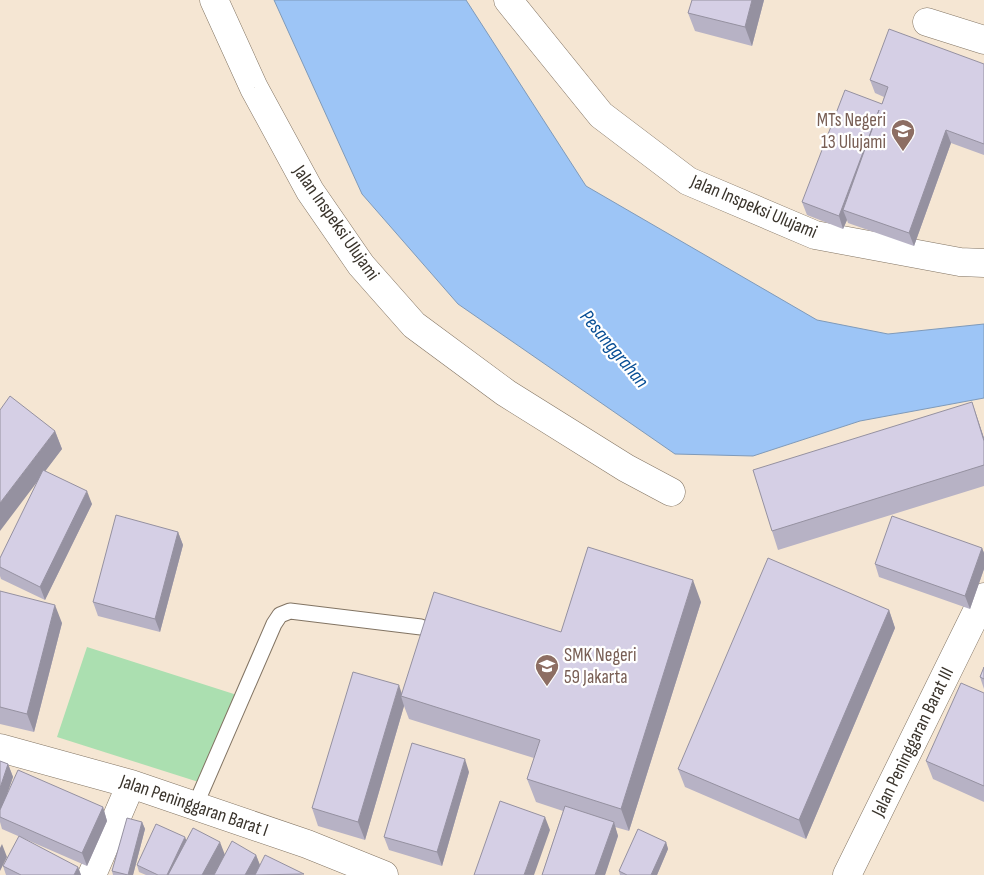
<svg xmlns="http://www.w3.org/2000/svg" width="984" height="875" viewBox="0 0 984 875" font-family="'Sofia Sans Condensed',sans-serif">
<style>
.green{fill:#abdfb0}
.water{fill:#9dc5f6;stroke:#7f9ab9}
.lines{fill:none;stroke-linecap:round;stroke-linejoin:round}
.service-casing{stroke:#827463;stroke-width:17}
.minor-casing{stroke:#827463;stroke-width:29}
.service{stroke:#fff;stroke-width:15}
.minor{stroke:#fff;stroke-width:28}
.wall{fill:#b7b2c5}
.shaded-wall{fill:#9591a0}
.building{fill:#d5cfe5;stroke:#9591a0}
.labels{text-anchor:middle;dominant-baseline:central;stroke-width:4.5;stroke-linejoin:round;paint-order:stroke}
.education-label{font-size:19px;fill:#785e54;stroke:#fff;text-anchor:end}
.street-label{font-size:19px;fill:#3a342c;stroke:#fff}
.water-label{font-size:20px;font-style:italic;fill:#074e95;stroke:#fff}
</style>
<rect width="100%" height="100%" fill="#f5e6d3"/>
<path class="green" d="M87,647l150,48 -29,90 -151,-48z"/>
<path class="water" d="M274,0h192l120,186 231,134 71,14 96,-10v74l-124,23 -107,35 -78,-2 -217,-150 -96,-110z"/>
<g class="lines">
<g class="service-casing">
<path id="service" d="M195,806l79,-182 6,-9 10,-4 131,16"/>
</g>
<g class="minor-casing">
<path id="minor" d="M214,0l40,88 56,103 51,74 53,60 92,68 120,75 45,24
M508,0l93,115 87,66 127,54 145,27 24,1
M927,22l57,18
M0,748l131,36 176,60 77,31
M92,875l39,-91
M847,875l137,-278"/>
</g>
<use href="#service" class="service"/>
<use href="#minor" class="minor"/>
</g>
<path class="wall" d="M692,0h72l-12,46 -57,-15 -7,-18z
M984,64v91l-33,-12 -37,103 -66,-23 -1,-3 -4,9 -36,-14 -5,-13 80,-98 2,-7 -9,-4 -5,-13z
M972,402l12,36v48l-206,64 -6,-19z
M55,431l7,18 -17,22 47,33 -47,96 -44,-21 -1,-3v-18l39,-78z
M178,532l5,13 -23,87 -62,-16 -5,-14z
M982,548l2,5v16l-14,40 -91,-32 -4,-13z
M0,591l62,32 -28,109 -34,-8z
M701,602l-72,229 -14,-4 3,9 -13,39h-63l21,-64 -27,-9 -9,-23 7,-21 -125,-39 -5,-13 -39,134 -47,-14 -6,-18 90,-114 159,-62z
M889,610l6,18 -89,211 -121,-52 -7,-18z
M984,667v22l-4,-12z
M984,693v109l-51,-23 -7,-18z
M0,761l8,3 5,13 -6,17 96,13 4,14 -20,45 -85,-37 -2,-7z
M469,772l-27,94 -53,-16 -5,-13z
M142,822l3,7 -12,46h-20l-1,-4z
M186,841l39,14h31l4,10 44,10h-158l-7,-3 -2,-7z
M666,842l2,7 -11,26h-42h5l-1,-4z
M3,866l75,1 3,8h-75z"/>
<path class="shaded-wall" d="M752,0h12l-12,46 -7,-19z
M879,110l-36,100 4,10 -4,9 -4,-13z
M946,130l5,13 -37,103 -5,-13z
M972,402l12,36v3z
M55,431l7,18 -62,82v-28z
M87,491l5,13 -47,96 -5,-13z
M178,532l5,13 -23,87 -5,-13z
M982,548l2,5v16l-14,40 -5,-13z
M693,580l8,22 -72,229 -8,-22z
M55,605l7,18 -28,109 -7,-18z
M889,610l6,18 -89,211 -7,-19z
M399,685l4,12 -2,-1 3,10 -39,134 -7,-18z
M465,759l4,13 -27,94 -5,-14z
M8,764l5,13 -13,38v-27z
M103,807l4,14 -20,45 -5,-13z
M545,817l5,13 -16,45h-10z
M142,822l3,7 -12,46h-5z
M614,822l4,14 -13,39h-10z
M185,837l3,7 -15,31h-6z
M220,842l5,13 -11,20h-12z
M666,842l2,7 -11,26h-6z
M2,844l5,13 -7,14v-23z
M256,855l5,13 -4,7h-12z
M78,867l3,8h-7z"/>
<path class="building" d="M692,0h60l-7,27 -57,-14z
M889,29l95,35v80l-38,-14 -37,103 -66,-23 36,-100 -40,106 -37,-14 43,-112 37,14 6,-17 -18,-7z
M10,396l45,35 -55,72v-93z
M972,402l12,39v24l-212,66 -19,-61z
M43,470l44,21 -47,96 -40,-20v-9z
M116,515l62,17 -23,87 -62,-17z
M892,516l90,32 -17,48 -90,-32z
M588,547l105,33 -72,229 -94,-30 13,-39 -139,-44 33,-104 127,40z
M768,558l121,52 -90,210 -121,-51z
M0,591l55,14 -28,109 -27,-7z
M984,667v12l-4,-2z
M353,672l46,13 -41,137 -46,-14z
M961,683l23,10v93l-58,-25z
M412,743l53,16 -28,93 -53,-15z
M0,761l8,3 -8,24z
M18,770l85,37 -21,46 -82,-36v-7z
M500,801l45,16 -21,58h-50z
M565,806l49,16 -19,53h-53z
M127,818l15,4 -14,53 -16,-4z
M156,824l29,13 -18,38h-9l-21,-10z
M193,828l27,14 -18,33h-34z
M638,829l28,13 -15,33h-24l-8,-4z
M19,836l59,31 -4,8h-53l-18,-9z
M232,841l24,14 -11,20h-31z
M265,855l39,19 -49,1z"/>
<defs>
<g id="school-pin" transform="scale(1.25)"><path d="M0 17L-7.5 6A9.5 9.5 0 1 1 7.5 6Z" fill="#8d6e63" stroke="#fff"/><path d="M0-5L7-2L0 1L-7-2ZM-4 1L0 2.5L4 1V4Q0 6-4 4Z" fill="#fff"/></g>
</defs>
<g fill-rule="evenodd">
<use href="#school-pin" x="903" y="131"/>
<use href="#school-pin" x="547" y="666"/>
</g>
<g class="labels">
<g class="education-label">
<text x="886" y="120">MTs Negeri<tspan x="886" dy="22">13 Ulujami</tspan></text>
<text x="564" y="655" text-anchor="start">SMK Negeri<tspan x="564" dy="22">59 Jakarta</tspan></text>
</g>
<g class="street-label">
<text transform="translate(754 207) rotate(23)">Jalan Inspeksi Ulujami</text>
<text transform="translate(336 223) rotate(55)">Jalan Inspeksi Ulujami</text>
<text transform="translate(913 742) rotate(-64)">Jalan Peninggaran Barat III</text>
<text transform="translate(194 806) rotate(19)">Jalan Peninggaran Barat I</text>
</g>
<g class="water-label">
<text transform="translate(614 349) rotate(50)">Pesanggrahan</text>
</g>
</g>
</svg>
